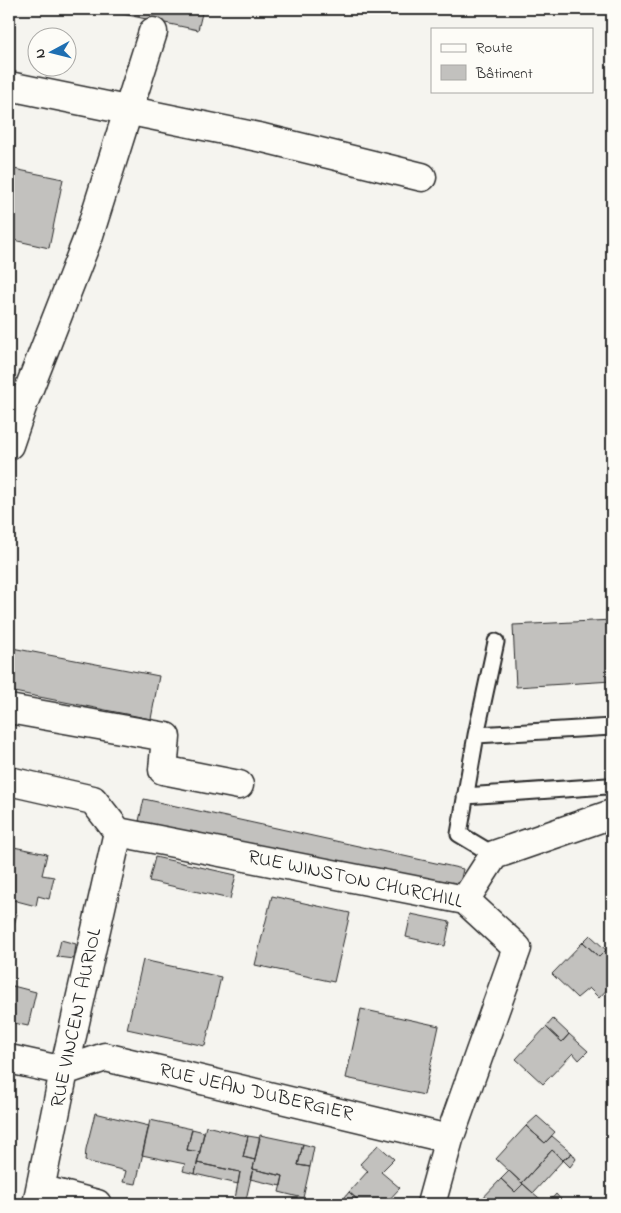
<svg xmlns="http://www.w3.org/2000/svg" width="621" height="1213" viewBox="0 0 621 1213" font-family="'Indie Flower',sans-serif">
<style>
.building{fill:#c2c1be;stroke:#2b2b2b}
.lines{fill:none;stroke-linecap:round;stroke-linejoin:round}
.lane-casing{stroke:#2b2b2b;stroke-width:19}
.street-casing{stroke:#2b2b2b;stroke-width:31}
.lane{stroke:#fdfcf7;stroke-width:15}
.street{stroke:#fdfcf7;stroke-width:28}
.labels{text-anchor:middle;dominant-baseline:central;stroke-width:4.5;stroke-linejoin:round;paint-order:stroke}
.street-label{font-size:20px;fill:#2b2b2b;stroke:#fdfcf7}
</style>
<rect width="100%" height="100%" fill="#f5f4ef"/>
<filter id="ink" filterUnits="userSpaceOnUse"><feTurbulence type="fractalNoise" baseFrequency=".02" numOctaves="2"/><feDisplacementMap in="SourceGraphic" scale="10" xChannelSelector="R" yChannelSelector="G"/><feConvolveMatrix kernelMatrix="1 2 1 2 8 2 1 2 1" color-interpolation-filters="sRGB"/></filter>
<g filter="url(#ink)">
<path class="building" d="M119,9h84l-5,21 -80,-17z
M9,168l54,11 -14,69 -40,-9z
M612,620v61l-96,6 -3,-62z
M12,648l147,28 -8,43 -142,-28v-28z
M144,799l319,70 -5,24 -319,-72z
M9,846l38,8 -5,21 12,2 -5,22 -11,-3 -2,10 -27,-7 2,-15 -2,-1z
M155,857l81,18 -6,24 -81,-18z
M272,896l78,17 -16,69 -79,-17z
M9,912l8,2 -4,14 -4,-1z
M411,914l39,8 -5,24 -39,-9z
M590,935l16,15 -7,7 -16,-15z
M61,940l15,4 -2,15 -17,-2z
M583,942l16,15 7,-7 6,6v28l-13,14 -10,-10 -12,10 -25,-24z
M611,944l1,1v11l-6,-6z
M143,960l78,17 -16,69 -78,-17z
M9,985l27,7 -8,34 -19,-4z
M361,1009l78,17 -15,69 -78,-17z
M553,1019l16,15 -7,8 -16,-15z
M546,1027l16,15 7,-8 19,17 -9,9 -6,-7 -30,31 -27,-25z
M95,1113l54,13 -13,58 -13,-2 3,-11 -41,-10 1,-12z
M537,1116l18,16 -10,11 -19,-17z
M150,1120l42,9 -5,21 13,2 -5,22 -12,-3 2,-7 -43,-9z
M206,1126l42,10 -5,21 12,3 -10,44h-11l6,-32 -43,-9z
M526,1126l19,17 7,-7 20,17 -9,7 -11,-10 -30,33 -26,-24z
M192,1129l12,3 -4,20 -13,-2z
M260,1135l43,9 -5,21 12,2 -7,31 -24,-6 4,-16 -30,-7z
M248,1136l12,2 -5,22 -12,-3z
M303,1144l11,3 -4,20 -12,-2z
M378,1145l16,14 -13,13 19,16 -15,16h-23l-13,-12 19,-21 -8,-7z
M9,1150l5,4 -5,6z
M552,1150l11,10 -30,33 -11,-10z
M572,1153l4,6 -6,8 -7,-7z
M197,1163l43,9 -2,12 -43,-10z
M253,1169l30,7 -2,10 -31,-7z
M509,1171l14,13 -8,8 -14,-13z
M501,1179l14,13 8,-8 23,20h-18l-1,-1 -1,1h-49z
M349,1192l9,8 4,4h-18l-3,-2z
M556,1194l9,10h-18z"/>
<g class="lines">
<g class="lane-casing">
<path id="lane" d="M476,735l136,-8
M465,796l142,-10
M494,855l-35,-21 17,-99 20,-93"/>
</g>
<g class="street-casing">
<path id="street" d="M9,86l254,52 159,39
M9,445l14,-41 65,-166 65,-206
M9,709l157,28 -3,33 76,15
M9,781l84,19 25,32
M118,832l347,68 52,48 -68,191 -18,65
M465,900l29,-45 118,-41
M9,1059l55,12 41,-14 344,82
M40,1189l57,15
M37,1204l27,-133 54,-239"/>
</g>
<use href="#lane" class="lane"/>
<use href="#street" class="street"/>
</g>
</g>
<g class="labels">
<g class="street-label">
<text transform="translate(355 880) rotate(12)">RUE WINSTON CHURCHILL</text>
<text transform="translate(77 1018) rotate(-78)">RUE VINCENT AURIOL</text>
<text transform="translate(256 1093) rotate(13)">RUE JEAN DUBERGIER</text>
</g>
</g>
<rect width="621" height="1213" fill="none" stroke="#fdfcf7" stroke-width="30"/>
<rect x="15" y="15" width="591" height="1183" fill="none" stroke="#2b2b2b" stroke-width="2" filter="url(#ink)"/>
<rect x="431" y="28" width="162" height="65" fill="#fdfcf7" stroke="#a9a8a5"/>
<rect x="441" y="44" width="25" height="8" fill="#fdfcf7" stroke="#a9a8a5"/>
<text x="476" y="52" font-size="15" fill="#2b2b2b">Route</text>
<rect x="441" y="65" width="25" height="15" fill="#c2c1be" stroke="#a9a8a5"/>
<text x="476" y="78" font-size="15" fill="#2b2b2b">Bâtiment</text>
<g transform="translate(52 52) rotate(263)"><circle r="24" fill="#fdfcf7" stroke="#a9a8a5"/>
<path d="M0-4L9 19L0 12L-9 19Z" fill="#1f6fb2"/>
<text y="-8" font-size="14" font-weight="bold" text-anchor="middle" fill="#2b2b2b">N</text>
</g>
</svg>
